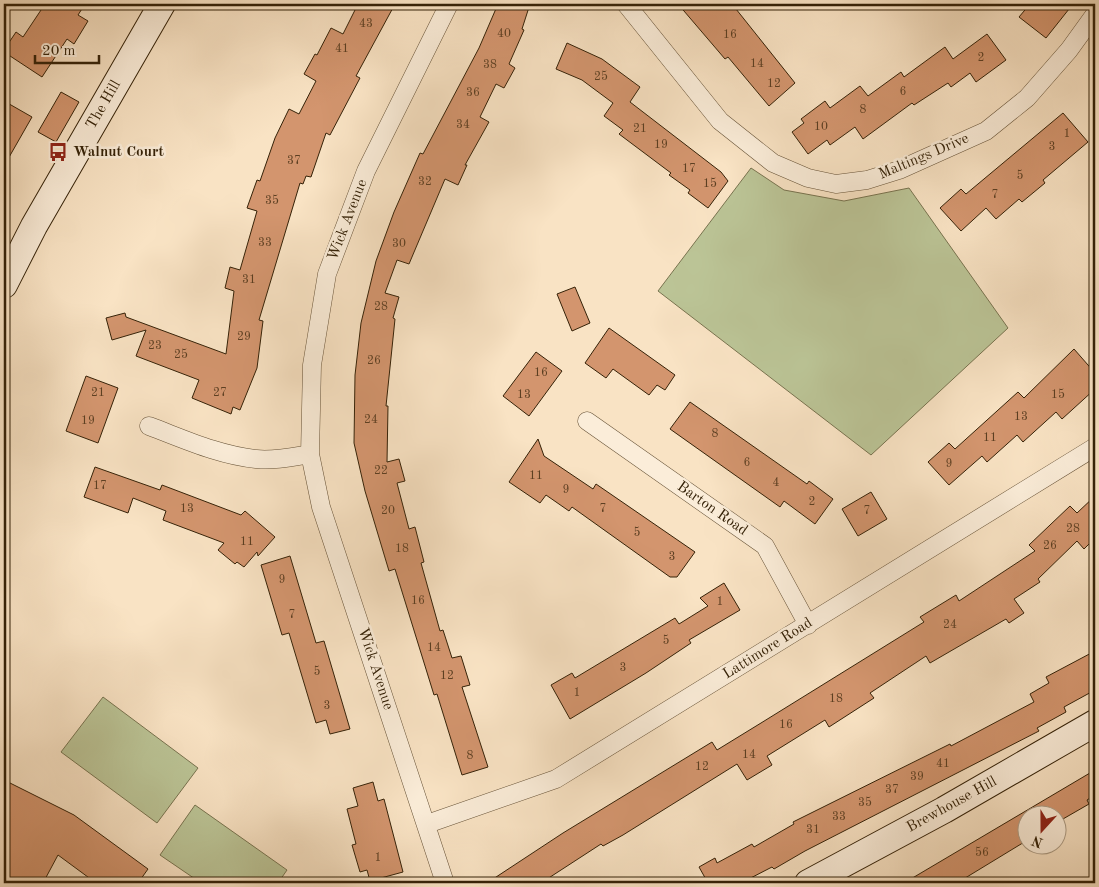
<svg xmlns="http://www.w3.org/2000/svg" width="1099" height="887" viewBox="0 0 1099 887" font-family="'Old Standard TT',serif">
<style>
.park{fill:#bbc496;stroke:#78734f}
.building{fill:#d3956e;stroke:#352208}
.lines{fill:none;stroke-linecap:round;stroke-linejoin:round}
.street-casing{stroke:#665237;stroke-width:19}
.secondary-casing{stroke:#352208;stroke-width:28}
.street{stroke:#fbedd9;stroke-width:18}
.secondary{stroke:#fbedd9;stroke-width:26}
.labels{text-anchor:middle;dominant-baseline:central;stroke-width:5;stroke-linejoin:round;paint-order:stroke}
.number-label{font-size:12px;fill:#5c3f22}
.street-label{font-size:15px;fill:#352208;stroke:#fbedd9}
.poi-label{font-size:15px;font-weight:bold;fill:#352208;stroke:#fbedd9;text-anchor:start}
</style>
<rect width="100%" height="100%" fill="#f9e3c4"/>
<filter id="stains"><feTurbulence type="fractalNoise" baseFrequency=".004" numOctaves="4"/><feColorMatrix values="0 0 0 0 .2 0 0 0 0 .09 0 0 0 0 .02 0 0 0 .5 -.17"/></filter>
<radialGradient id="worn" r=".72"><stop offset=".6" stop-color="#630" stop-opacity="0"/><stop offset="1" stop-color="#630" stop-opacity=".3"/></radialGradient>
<path class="park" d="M751,168l33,22 60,11 65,-13 99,140 -137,127 -213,-164z
M103,697l95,71 -41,55 -96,-71z
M195,805l92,65 -9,13h-77l-41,-28z"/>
<path class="building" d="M45,4h40l-7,11 10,6 -14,23 -7,-5 -25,38 -38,-25v-2l12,-18 7,5z
M358,4h37l-39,72 4,2 -30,57 -4,-2 -15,44 -5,-1 -3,8 -3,-1 -41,137 4,1 -6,47 -17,42 -7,-3 -2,7 -39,-16 7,-18 -63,-24 10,-26 -34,10 -6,-22 19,-5 1,4 100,37 8,-63 -9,-3 5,-21 10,3 17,-59 -10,-3 10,-28 3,1 15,-43 14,-29 10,5 17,-33 -12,-7 11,-20 2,1 14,-27 12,6z
M498,4h32l-8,25 2,1 -15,34 6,4 -11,20 -8,-4 -16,33 9,5 -24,43h2l-9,20 -13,-6 -36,85 -12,-4 -12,33 14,4 -6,21 2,1 -9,87h2l-1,56 12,-3 6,22 -8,2 12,46 6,-2 9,35 -3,1 19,68 3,-1 9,28 9,-2 9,29 -8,2 26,80 -26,8 -25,-81 -3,1 -39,-126 -6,2 -24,-80 -11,-48 1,-68 6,-52 15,-62 18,-49 26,-59 3,1 56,-106z
M678,4h54l63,79 -26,23 -41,-49 -3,2z
M1030,4h43l-27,34 -27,-21z
M987,34l19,26 -30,22 -6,-9 -19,14 -3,-4 -34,22 -2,-2 -49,36 -8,-12 -25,18 -3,-5 -19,14 -16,-22 12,-9 -3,-4 24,-18 5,7 30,-22 8,10 33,-24 3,5 41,-30 8,12z
M567,43l35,16 38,28 -10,15 91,70 7,9 -20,27 -20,-15 2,-3 -21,-15 2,-2 -52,-39 4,-4 -19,-14 9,-13 -31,-23 -26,-11z
M61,92l18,10 -23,40 -18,-10z
M4,101l28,16 -28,49z
M1063,113l25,29 -45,38 2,3 -23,19 -3,-3 -23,20 -10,-11 -25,23 -21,-23 21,-19 5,5z
M575,287l15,36 -18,8 -15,-37z
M609,328l66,47 -10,15 -8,-5 -8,10 -36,-26 -7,9 -21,-15z
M1074,349l21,24v16l-33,30 -6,-7 -33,30 -6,-7 -30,27 -5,-6 -33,29 -21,-23 21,-19 6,6 63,-57 6,6z
M536,352l26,19 -33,45 -26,-20z
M86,376l32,12 -20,55 -32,-12z
M690,402l117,82 2,-3 24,18 -18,25 -31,-23 -4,6 -110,-78z
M538,439l6,17 49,33 3,-5 99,68 -18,25h-7l-98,-70 -3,4 -23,-16 -6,8 -31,-21z
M95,467l65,23 2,-5 79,30 4,-4 30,26 -17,19 -1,-4 -13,15 -7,-5 -2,2 -17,-14 6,-7 -61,-23 3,-9 -33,-13 -5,15 -44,-16z
M871,492l16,27 -29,17 -16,-27z
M1095,496v42l-11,11 -7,-8 -39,38 2,3 -26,17 10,14 -15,10 -3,-4 -76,44 -4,-7 -56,37 4,5 -45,29 -4,-7 -58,36 5,9 -25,15 -10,-16 -114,71 -20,11 -2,-2 -60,39h-54l76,-50 149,-91 5,8 44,-27 163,-101 -4,-5 36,-22 3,6 76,-50 -6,-6 41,-39 7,7z
M290,556l26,87 8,-2 26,88 -20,5 -4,-14 -10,3 -27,-90 -7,2 -21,-70z
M724,583l16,27 -51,30 2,3 -45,30 -76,46 -19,-34 21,-12 3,5 100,-60 4,6 29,-18 -8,-8z
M1095,651v39l-31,17 2,5 -29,16 2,3 -234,120 -31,18 -2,-2 -31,16h-33l-9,-16 16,-9 2,5 35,-19 2,3 40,-23 -1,-2 157,-78 1,2 83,-44 -4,-8 19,-11 -3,-6z
M1095,770v25l-8,5 2,4 -33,19v-9h-30v27l-69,42h-53z
M4,780l70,35 74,54 -10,14h-42l-38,-28 -15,28h-26l-13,-6z
M373,782l5,19 6,-2 19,73 -33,9 -3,-11 -7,2 -8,-27 4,-1 -9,-35 11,-3 -5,-18z"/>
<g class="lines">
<g class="street-casing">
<path id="street" d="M626,4l94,117 53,42 35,15 28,6 31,-4 32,-10 87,-39 41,-33 42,-48 26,-36
M587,421l178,125 43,79
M149,426c35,13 69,29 107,33 18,2 36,-2 54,-5
M427,824l129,-45 539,-332
M445,883l-124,-376 -11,-53 2,-89 15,-91 39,-103 83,-167"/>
</g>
<g class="secondary-casing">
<path id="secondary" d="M4,285l30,-59 128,-222
M808,883l136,-73 151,-87"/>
</g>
<use href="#street" class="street"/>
<use href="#secondary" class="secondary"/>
</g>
<defs>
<g id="bus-bare" transform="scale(1.5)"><path d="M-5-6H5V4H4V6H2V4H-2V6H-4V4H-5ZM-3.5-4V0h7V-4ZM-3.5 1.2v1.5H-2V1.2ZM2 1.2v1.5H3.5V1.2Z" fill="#8f2418" stroke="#fbedd9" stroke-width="2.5" paint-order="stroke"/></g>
</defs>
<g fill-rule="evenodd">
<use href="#bus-bare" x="58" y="152"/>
</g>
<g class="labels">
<g class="number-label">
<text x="366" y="24">43</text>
<text x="504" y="34">40</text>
<text x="730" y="35">16</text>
<text x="342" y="49">41</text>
<text x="981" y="58">2</text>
<text x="757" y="64">14</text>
<text x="490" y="65">38</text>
<text x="601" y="77">25</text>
<text x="774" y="84">12</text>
<text x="903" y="92">6</text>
<text x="473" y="93">36</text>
<text x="863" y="110">8</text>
<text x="463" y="125">34</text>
<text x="821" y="127">10</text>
<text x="640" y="129">21</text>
<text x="1067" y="134">1</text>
<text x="661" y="145">19</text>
<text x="1052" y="147">3</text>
<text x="294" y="161">37</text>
<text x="689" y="169">17</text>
<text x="1020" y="176">5</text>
<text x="425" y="182">32</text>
<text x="710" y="184">15</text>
<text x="995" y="195">7</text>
<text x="272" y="201">35</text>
<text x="265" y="243">33</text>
<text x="399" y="244">30</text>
<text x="249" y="280">31</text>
<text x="381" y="307">28</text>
<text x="244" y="337">29</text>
<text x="155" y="346">23</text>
<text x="181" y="355">25</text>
<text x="374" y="361">26</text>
<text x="541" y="373">16</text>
<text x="98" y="393">21</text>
<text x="220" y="393">27</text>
<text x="524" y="395">13</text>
<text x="1058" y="395">15</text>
<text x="1021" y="417">13</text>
<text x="371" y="420">24</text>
<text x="88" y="421">19</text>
<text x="715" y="434">8</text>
<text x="990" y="438">11</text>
<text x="747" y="463">6</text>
<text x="949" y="464">9</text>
<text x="381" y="471">22</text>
<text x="536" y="476">11</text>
<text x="776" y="483">4</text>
<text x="100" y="486">17</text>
<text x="566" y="490">9</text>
<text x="812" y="502">2</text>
<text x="187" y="509">13</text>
<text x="603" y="509">7</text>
<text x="388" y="511">20</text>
<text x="867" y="511">7</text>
<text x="1073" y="529">28</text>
<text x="637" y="533">5</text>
<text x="247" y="542">11</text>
<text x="1050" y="546">26</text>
<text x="402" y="549">18</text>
<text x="672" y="557">3</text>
<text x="282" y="580">9</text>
<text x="418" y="601">16</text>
<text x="720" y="602">1</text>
<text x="292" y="615">7</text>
<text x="950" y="625">24</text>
<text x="666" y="641">5</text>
<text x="434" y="648">14</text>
<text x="623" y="668">3</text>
<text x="317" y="672">5</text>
<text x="447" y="676">12</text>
<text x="577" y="693">1</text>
<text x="836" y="699">18</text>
<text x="327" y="706">3</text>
<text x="786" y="725">16</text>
<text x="749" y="755">14</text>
<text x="470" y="756">8</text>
<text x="943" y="764">41</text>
<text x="702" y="767">12</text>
<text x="917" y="777">39</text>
<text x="892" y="790">37</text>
<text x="865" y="803">35</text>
<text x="839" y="817">33</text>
<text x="813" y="830">31</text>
<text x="982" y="853">56</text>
<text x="378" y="858">1</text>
</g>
<g class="street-label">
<text transform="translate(104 105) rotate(-60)">The Hill</text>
<text transform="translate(924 157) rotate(-23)">Maltings Drive</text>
<text transform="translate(348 220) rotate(-69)">Wick Avenue</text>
<text transform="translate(712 509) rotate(35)">Barton Road</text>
<text transform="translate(768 649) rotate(-32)">Lattimore Road</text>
<text transform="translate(375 669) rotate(72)">Wick Avenue</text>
<text transform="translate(952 805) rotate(-29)">Brewhouse Hill</text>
</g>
<g class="poi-label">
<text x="73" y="152">Walnut Court</text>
</g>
</g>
<rect width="1099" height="887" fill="none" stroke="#f9e3c4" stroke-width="20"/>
<rect x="5" y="5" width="1089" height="877" fill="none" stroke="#352208" stroke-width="2.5"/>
<rect x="10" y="10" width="1079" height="867" fill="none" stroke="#352208"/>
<g transform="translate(1042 830) rotate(201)"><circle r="24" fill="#fbedd9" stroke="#ac9c85"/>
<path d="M0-4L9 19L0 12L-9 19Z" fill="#8f2418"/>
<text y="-8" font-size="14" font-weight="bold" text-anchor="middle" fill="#352208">N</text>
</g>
<path d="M35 55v8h64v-8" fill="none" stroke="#352208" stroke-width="2.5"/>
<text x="42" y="55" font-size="15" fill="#352208" stroke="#fbedd9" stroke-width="4" paint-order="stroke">20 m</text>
<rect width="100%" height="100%" filter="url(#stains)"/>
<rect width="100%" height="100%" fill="url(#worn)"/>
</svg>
